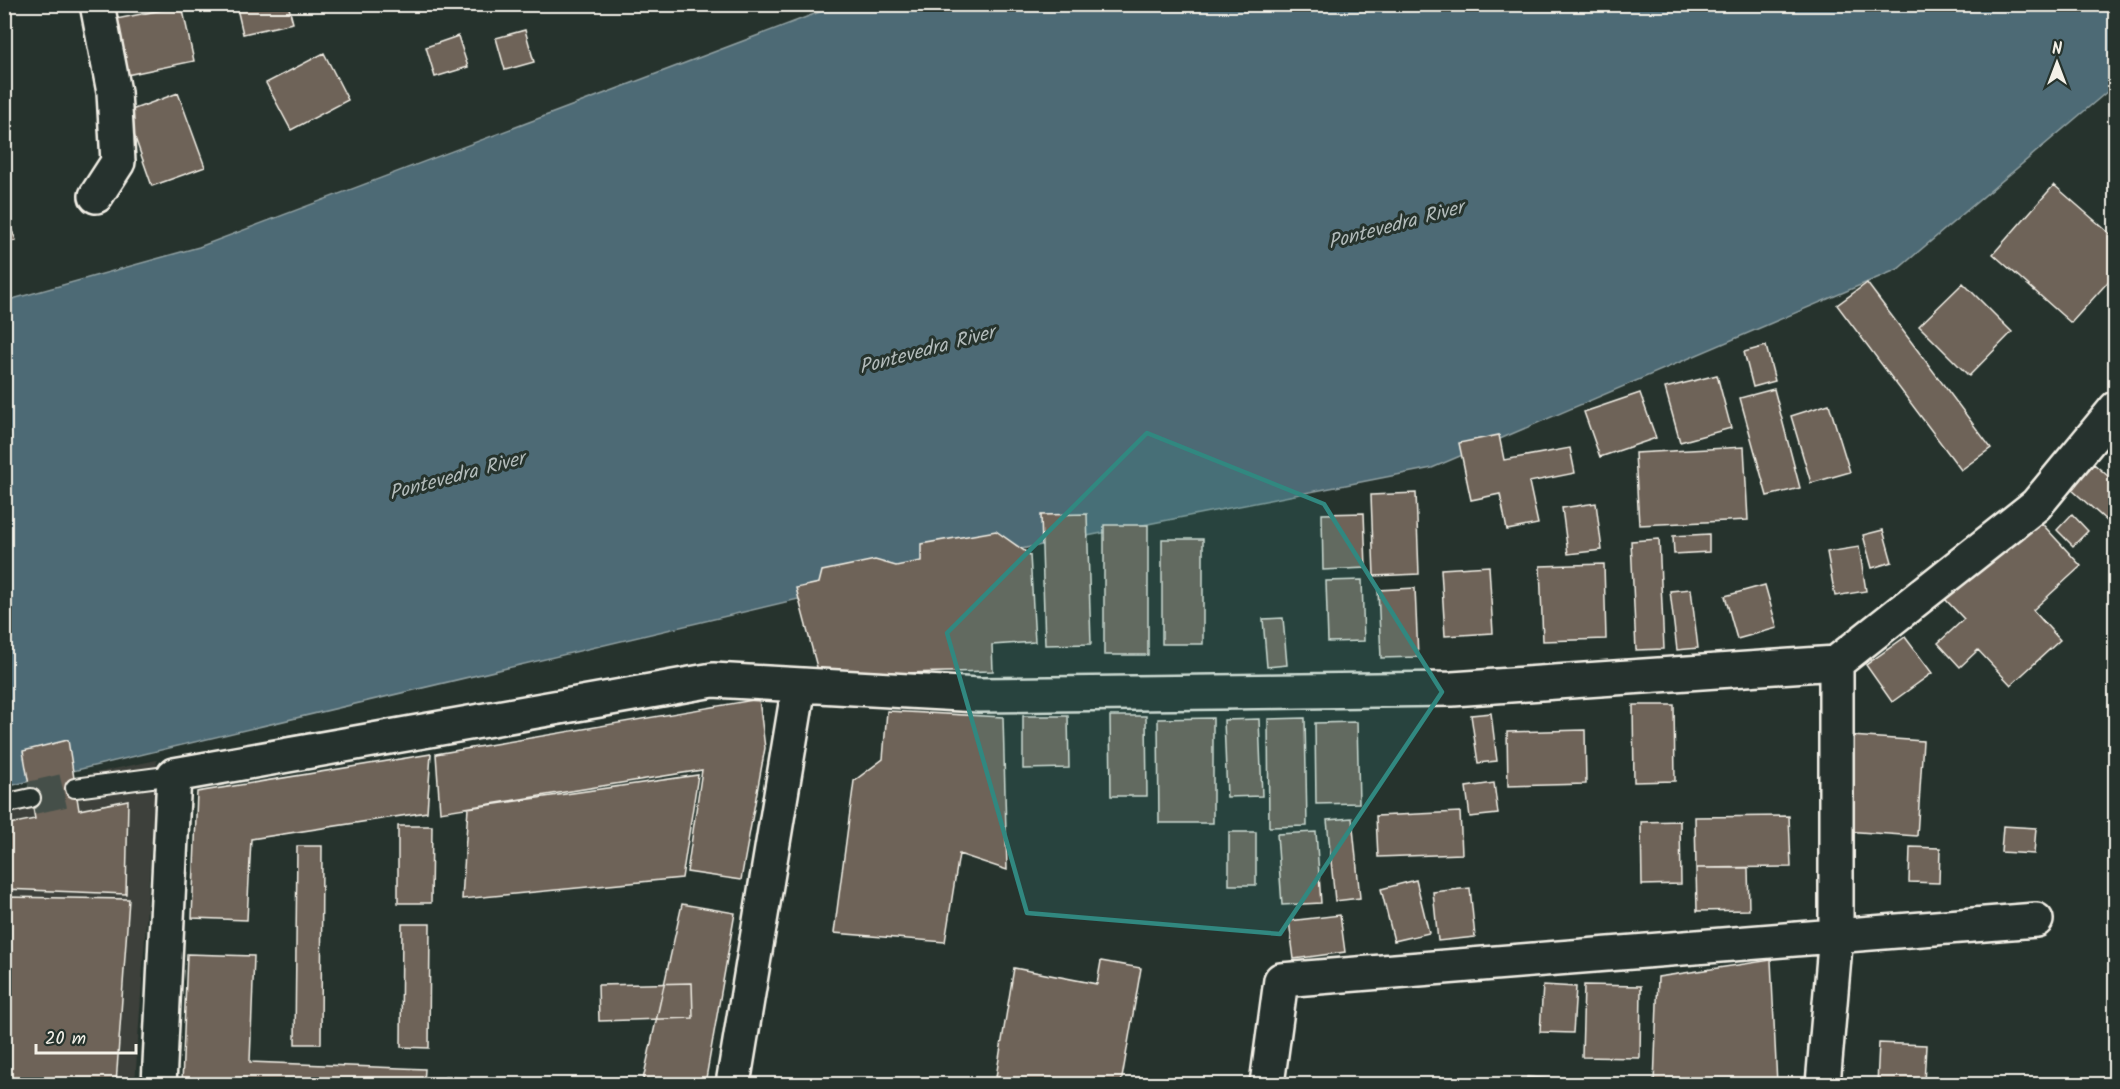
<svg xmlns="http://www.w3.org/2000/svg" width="2120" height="1089" viewBox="0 0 2120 1089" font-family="Kalam,sans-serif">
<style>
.built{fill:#3c413a}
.water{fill:#4e6a74;stroke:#90a0a2;stroke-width:1.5}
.building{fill:#6e6358;stroke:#f4f1e8;stroke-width:1.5}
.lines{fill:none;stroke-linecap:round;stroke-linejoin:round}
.minor-tunnel{stroke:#455049;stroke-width:33;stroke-dasharray:33 16;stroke-linecap:butt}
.service-casing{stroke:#f4f1e8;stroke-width:22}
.minor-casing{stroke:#f4f1e8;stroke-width:38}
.service{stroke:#26332d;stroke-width:18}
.minor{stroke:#26332d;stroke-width:33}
.marked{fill:#318880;fill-opacity:0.2;stroke:#318880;stroke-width:4.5;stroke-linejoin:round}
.labels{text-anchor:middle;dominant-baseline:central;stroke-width:6;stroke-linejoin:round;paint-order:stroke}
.water-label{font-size:20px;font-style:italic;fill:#b2bbba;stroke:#26332d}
</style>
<rect width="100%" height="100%" fill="#26332d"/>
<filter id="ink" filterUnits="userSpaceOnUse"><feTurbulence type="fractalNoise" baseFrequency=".0167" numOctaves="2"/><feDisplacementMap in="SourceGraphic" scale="12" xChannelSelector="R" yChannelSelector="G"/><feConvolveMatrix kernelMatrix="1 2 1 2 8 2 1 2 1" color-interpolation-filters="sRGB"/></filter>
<g filter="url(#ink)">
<path class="built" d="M157,760l-22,324h-130l-1,-292z"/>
<path class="water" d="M838,5h1277v80l-217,184 -466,199 -482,95 -945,224v-486l194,-54z"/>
<path class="building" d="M236,4h52l5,19 -50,11z
M182,6l12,55 -82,17 -11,-56z
M525,30l9,32 -29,8 -9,-32z
M458,36l10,31 -33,10 -9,-30z
M324,53l24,47 -57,30 -25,-47z
M178,93l27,74 -53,19 -26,-74z
M2054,185l62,54v34l-45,50 -78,-69z
M4,213l12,27 -12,5z
M1867,283l124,165 -30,22 -124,-165z
M1963,283l49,49 -43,44 -50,-50z
M1766,346l9,35 -22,6 -9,-35z
M1717,375l14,53 -51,14 -15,-54z
M1774,389l26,99 -33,8 -27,-98z
M1640,393l16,45 -56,19 -16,-45z
M1829,404l21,68 -39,11 -20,-67z
M1499,435l5,25 66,-12 5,25 -46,9 9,42 -31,6 -7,-36 -29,6 -12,-57z
M1744,447l4,73 -109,5 -4,-72z
M2094,464l22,19v46l-45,-40z
M1416,493l3,81 -45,2 -3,-81z
M1596,503l6,47 -34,4 -6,-46z
M1364,513l2,55 -43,2 -1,-56z
M1087,514l4,130 -46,1 -4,-130z
M2072,514l16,17 -15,15 -16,-16z
M2034,515l47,51 -48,44 27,30 -49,45 -33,-35 -18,17 -22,-24 26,-24 -20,-21z
M1104,525h44v130h-44z
M1883,530l9,32 -20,6 -9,-33z
M996,531l34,24 5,87 -43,3 1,26 -92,2 -83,-2 -22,-83 23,-5 3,-12 53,-11 21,6 25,-5v-17z
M1709,534v18l-35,2 -1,-18z
M1162,539h41v105h-41z
M1659,539l5,110 -28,1 -5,-109z
M1859,547l7,44 -31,5 -8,-44z
M1604,564l2,75 -63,2 -3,-75z
M1489,566l4,67 -48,3 -4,-67z
M1362,580l2,61 -36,1 -2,-61z
M1765,585l12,43 -40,11 -12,-43z
M1415,588l3,69 -37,1 -3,-68z
M1691,589l7,59 -21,2 -7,-59z
M1283,618l4,47 -20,2 -4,-48z
M1905,637l27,36 -40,29 -26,-37z
M759,699l6,49 -24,132 -54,-8 15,-102 -262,42 -4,-58z
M1633,705h41l1,76 -41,1z
M887,711l116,6 4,153 -48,-16 -14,88 -111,-9 20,-152 29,-22z
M1491,713l6,48 -19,2 -7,-48z
M1023,716h45l1,52 -46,1z
M1110,716h36l1,80h-36z
M1213,718v105h-54l-1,-104z
M1305,718l2,108 -38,1 -1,-108z
M1259,719l3,77 -35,1 -3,-77z
M1357,722l2,81 -43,1 -1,-81z
M1585,730l1,54 -78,2 -1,-54z
M1851,736l72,5 -6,95 -72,-5z
M68,740l11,70 49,-10 -2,94 -122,-5v-64l31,-6 -12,-68z
M431,754l-4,58 -176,27 -4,81 -55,-2 5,-126z
M698,775l-16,103 -220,21 6,-91z
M1494,783l4,31 -28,3 -4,-30z
M1460,812l2,42 -84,3 -2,-41z
M1789,816l2,51 -95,1 -1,-51z
M1352,818l8,80 -25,3 -8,-81z
M1680,821l1,63 -39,1 -1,-63z
M398,826h34l-1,77h-33z
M2003,826l33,2 -2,26 -33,-2z
M1229,832h27v53h-27z
M1316,832l5,71 -39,2 -5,-71z
M297,846h25l-1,198h-26z
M1910,847l30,1 -1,35 -30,-1z
M1696,868h52l1,42 -52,1z
M1416,880l13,53 -35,8 -13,-52z
M1470,888l5,49 -37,4 -5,-49z
M4,897l125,2 -13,185h-112z
M682,904l53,9 -30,171h-63z
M1340,915l5,37 -51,7 -5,-38z
M402,924h28l-1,124 -28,-1z
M187,954l67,2 -4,106 175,7 -1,15h-242z
M1771,960l6,124h-123l4,-107z
M1101,961l40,7 -20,116h-80l-45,-7 18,-109 83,16z
M692,983l1,35 -94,3 -1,-36z
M1543,985l33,2 -3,46 -33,-1z
M1584,985l57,1 -1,72 -58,-1z
M1879,1043l47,2 -2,39h-47z
M445,1077l131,7h-131z
M1527,1077l26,2v5h-27z
M804,1079l48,5h-49z"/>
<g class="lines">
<path class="minor-tunnel" d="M31,798l44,-10"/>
<g class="service-casing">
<path id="service" d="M75,788l99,-13
M4,804l27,-6"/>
</g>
<g class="minor-casing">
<path id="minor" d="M96,196l22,-34 -4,-70 -17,-88
M159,1084l15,-309 539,-95 266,15 473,-6 384,-26 200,-158 80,-97
M733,1084l66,-398
M1267,1084l14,-104 755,-60
M1823,1084l13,-150v-271"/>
</g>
<use href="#service" class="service"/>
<use href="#minor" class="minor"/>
</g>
</g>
<path class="marked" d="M1147,433l177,71 118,188 -162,242 -253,-21 -80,-280z"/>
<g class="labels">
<g class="water-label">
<text transform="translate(1396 226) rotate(-15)">Pontevedra River</text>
<text transform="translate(927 351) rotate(-15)">Pontevedra River</text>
<text transform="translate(457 477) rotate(-15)">Pontevedra River</text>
</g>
</g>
<rect width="2120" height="1089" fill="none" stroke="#26332d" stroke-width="24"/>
<rect x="12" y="12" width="2096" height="1065" fill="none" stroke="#f4f1e8" stroke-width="2" filter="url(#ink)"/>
<g transform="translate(2057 63)" stroke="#26332d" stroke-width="4.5" paint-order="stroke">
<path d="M0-4.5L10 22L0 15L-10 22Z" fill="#f4f1e8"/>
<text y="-9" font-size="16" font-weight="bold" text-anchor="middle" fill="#f4f1e8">N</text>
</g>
<path d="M36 1044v9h100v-9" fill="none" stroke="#f4f1e8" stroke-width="3"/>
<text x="45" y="1044" font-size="18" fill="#f4f1e8" stroke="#26332d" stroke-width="4.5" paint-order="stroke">20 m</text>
</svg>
